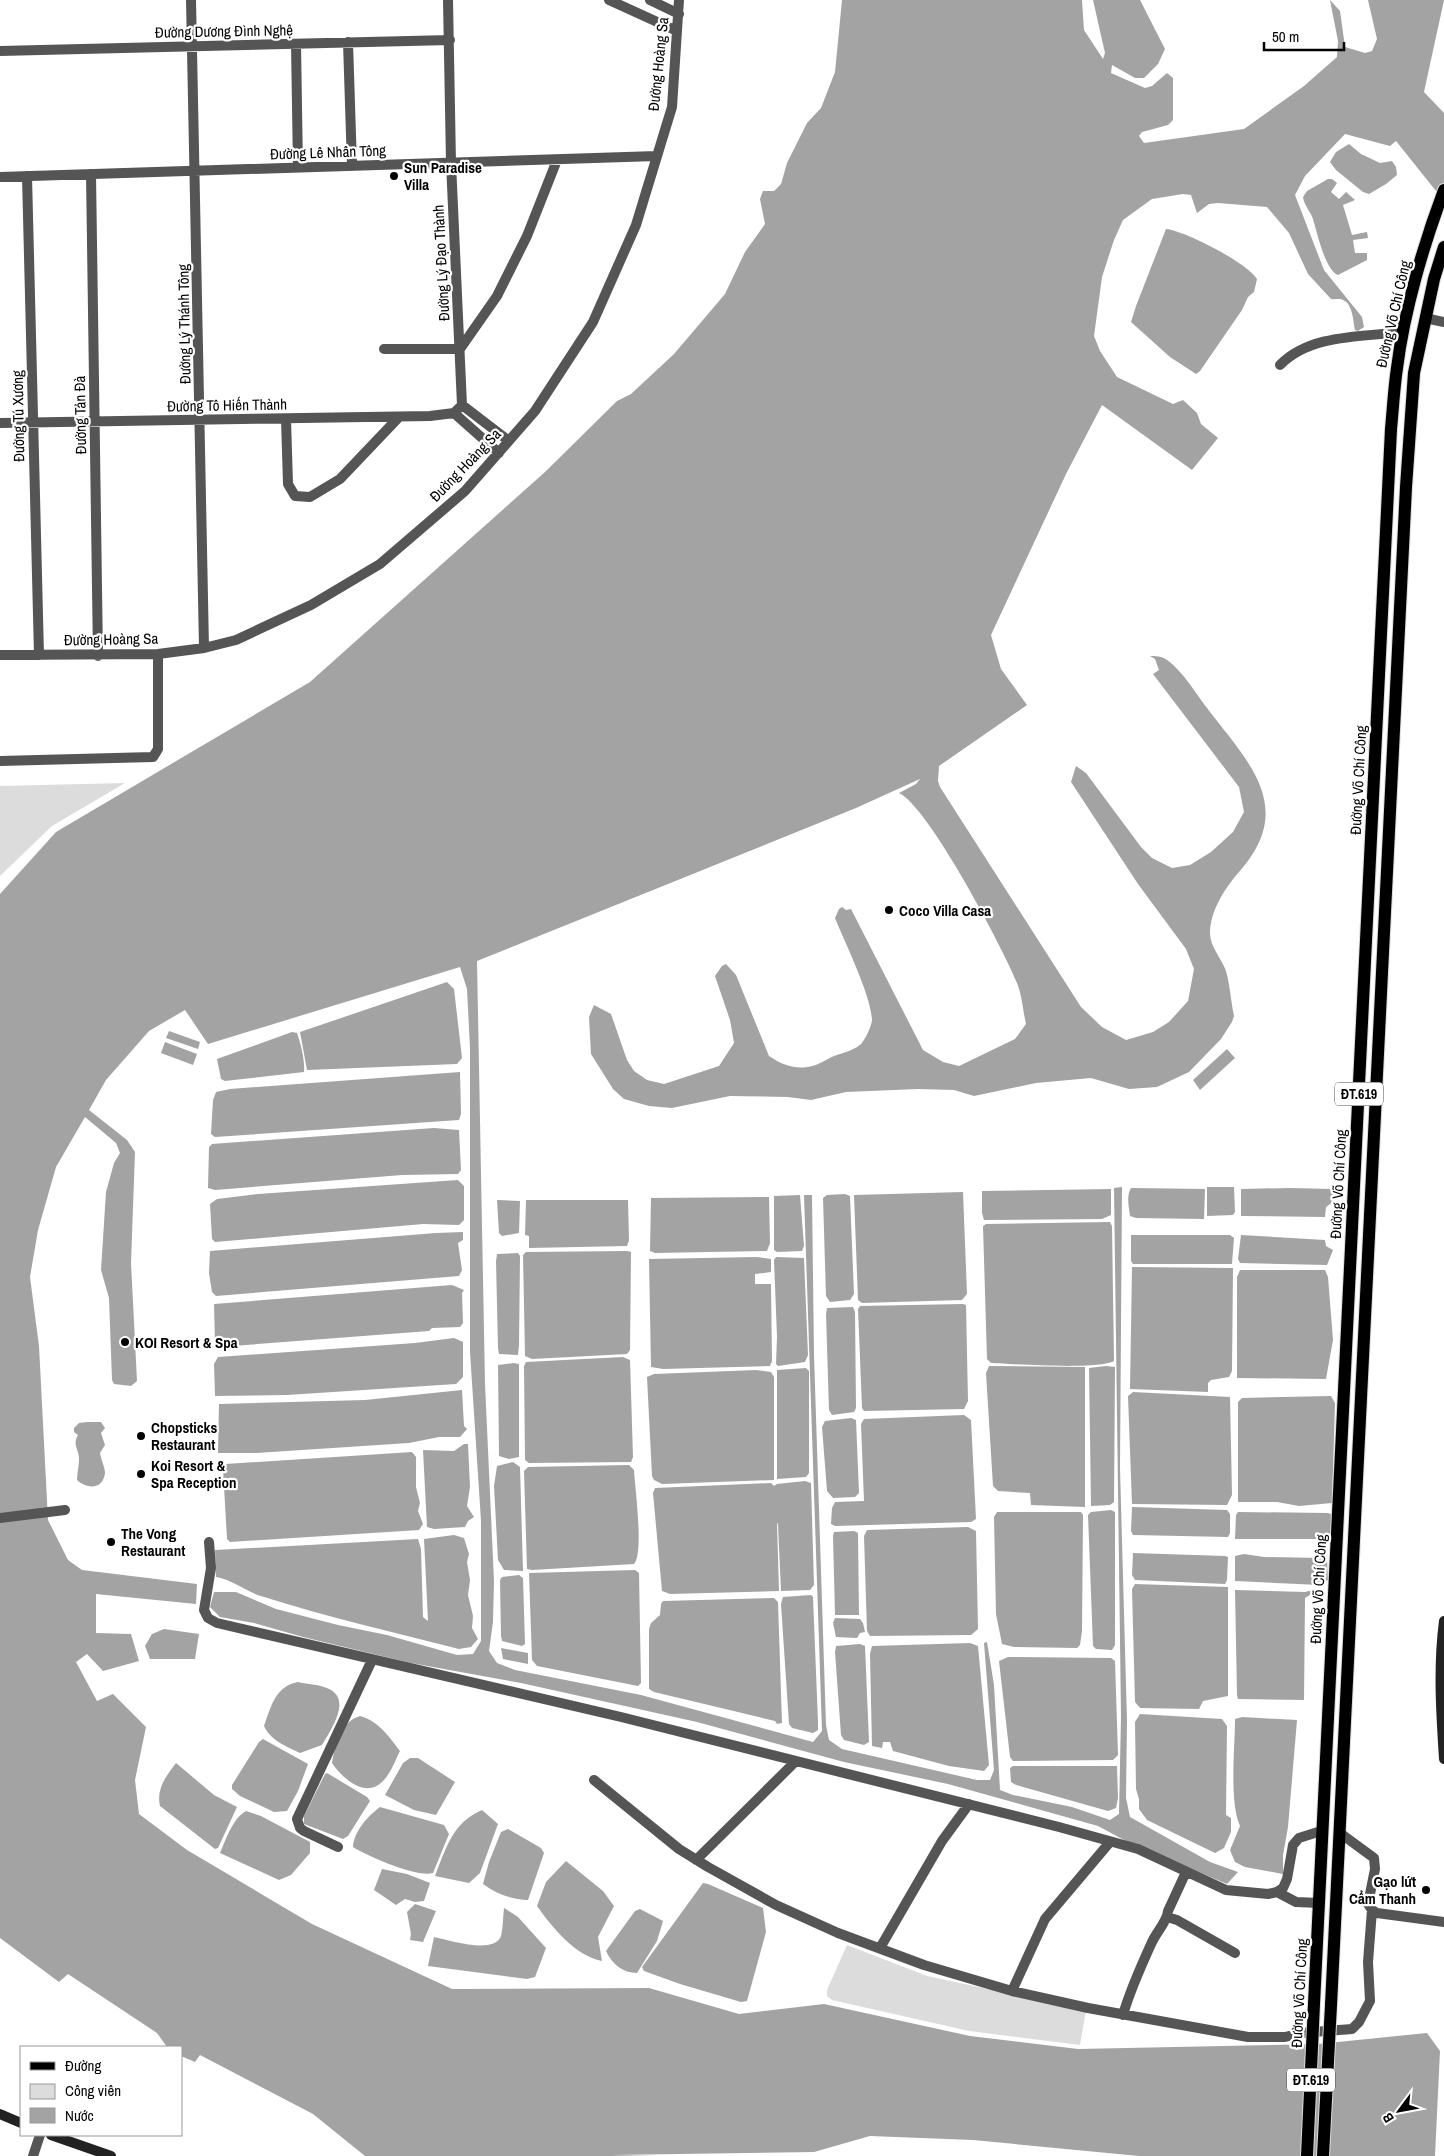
<svg xmlns="http://www.w3.org/2000/svg" width="1444" height="2156" viewBox="0 0 1444 2156" font-family="'Archivo Narrow',sans-serif">
<style>
.green{fill:#dcdcdc}
.water{fill:#a3a3a3}
.lines{fill:none;stroke-linecap:round;stroke-linejoin:round}
.primary-casing{stroke:#dbdbdb;stroke-width:14}
.street{stroke:#555;stroke-width:10}
.secondary{stroke:#222;stroke-width:10}
.primary{stroke:#000;stroke-width:12}
.primary-bridge-casing{stroke:#dbdbdb;stroke-width:14;stroke-linecap:butt}
.primary-bridge{stroke:#000;stroke-width:12}
.poi-dot{fill:#000;stroke:#fff;stroke-width:2}
.labels{text-anchor:middle;dominant-baseline:central;stroke-width:4.5;stroke-linejoin:round;paint-order:stroke}
.shield{fill:#fff;stroke:#4c4c4c;stroke-width:1}
.shield-label{font-size:14px;font-weight:bold;fill:#000}
.street-label{font-size:15px;fill:#000;stroke:#fff}
.poi-label{font-size:15px;font-weight:bold;fill:#000;stroke:#fff;text-anchor:start}
</style>
<rect width="100%" height="100%" fill="#fff"/>
<path class="green" d="M125,783l-73,43 -52,50v-90z
M847,1945l80,31 159,34 -6,35 -111,-14 -137,-31 -5,-4v-6z"/>
<path class="water" d="M842,0h240l2,30 19,29 2,-6 -12,-53h47l25,49 -7,15 -14,14h-9l-23,-13 -1,8 34,15 7,-2 15,-13 6,5v42l-5,5 -26,7 -3,4 5,7 100,-14 60,-43 33,-29 1,-16 -8,-41 10,11 5,36 20,6 7,-2 5,-12 -9,-39h76l-20,92 20,21v88l-48,-60 -6,5 -45,-12 -40,42 -10,19 29,75 38,47 2,10 -6,4 -3,-1c-2,-9 -2,-26 -12,-30 -3,-2 -8,0 -12,-1l-23,-25 -19,-41 -22,-26 -49,-4 -9,1 -12,9 -6,-18 -8,-1 -31,5 -29,21 -9,20 -12,37 -8,59 6,15 17,26 56,27 10,-4 14,13 4,11 17,14 -26,32 -90,-65 -36,69 -75,161 10,34 26,36 -88,61 -1,15 2,6 141,220 21,20 24,13 27,-8 16,-10 19,-21 6,-32 -8,-20 -48,-65 -67,-102 5,-16 10,7 55,74 11,11 20,10 18,-3 21,-13 22,-20 11,-20 -5,-25 -86,-113 6,-4 -4,-11 -5,-3c4,0 8,0 11,1 16,5 36,38 46,51 41,54 90,99 32,164 -14,16 -29,39 -29,61 0,14 12,26 16,38 4,14 5,31 8,45l-2,6 -11,17 -32,33 -32,15 -28,2 -38,-11 -55,5 -62,13 -20,-6 -36,-1 -72,3 -35,8 -23,-3 -58,-1 -58,12 -23,-2 -25,-7 -11,-10 -22,-35 -2,-37 5,-12 17,9 16,46 7,11 13,9 17,4 55,-18 15,-23 -4,-23 -15,-44 7,-10 4,-2 10,11 33,81c19,13 37,16 57,4 11,-7 25,-7 35,-16 4,-4 11,-19 11,-24 -1,-25 -27,-77 -37,-102l4,-9 3,-2 4,3 5,-1 72,141 20,12 16,4 56,-27 11,-15c-3,-13 -4,-29 -9,-41 -14,-35 -89,-177 -118,-190l17,-9 4,-5 -64,29 -379,153 8,423 9,197 -1,41 -4,29 8,12 18,7 126,25 172,47 9,-11 -18,-536h8l2,160 12,370 3,15 13,9 135,31h13l4,-10 -10,-127 3,-1 7,43 6,105 13,5 59,12 38,13 9,-6 2,-98 -7,-528 8,-1 -2,281 7,253 -1,77 4,19 80,45 28,10 -11,12 -101,-43 -28,-15 -150,-42 -104,-22 -147,-40 -176,-39 -110,-20 -108,-26 -49,-14 -34,-6 -10,-10 4,-15h22l40,17 62,16 49,10 70,20 16,-1 8,-13v-120l-11,-169v-304l-3,-59 -7,-22 -252,77 -23,-34 -36,21 -43,49 -17,30 38,30 8,12 -4,111 6,118 -6,5 -17,-2 -2,-4 -3,-82 -8,-28 5,-78 8,-29 6,-10 -4,-10 -31,-26 -29,50 -18,63 -8,47 9,69 9,174 20,40 14,10 115,14 -1,20 -100,-10v39l35,1 8,27 -36,10 -16,-17 -11,8 21,39 16,-7 33,33 -11,53 4,34 48,36 125,74 140,65 197,-1 90,26 85,-10 146,32 108,13 240,-5 109,-11 13,18 -5,105h-296l-166,-16 -103,-4 -56,16 -203,3 47,1h-293l-52,-42 -113,-59 -5,7 -14,-6v-9h-14l-10,-14 -89,-59 -9,8 -59,-44v-1044l56,-62 254,-150 235,-210 72,-71 14,-7 43,-40 51,-60 20,-42 20,-28 -5,-25 3,-8h11l7,-7 6,-21 20,-40 14,-15 14,-36z
M1349,144l12,10 19,9 12,-2 4,6 1,8 -11,9 -17,10 -6,-2 -27,-22 -6,-8 6,-10z
M1328,179h4l5,4 -6,9 8,7 7,-7 9,8 -12,5 9,30 15,-3 1,6 -15,2 2,13h12v7l-29,15c-13,-5 -21,-43 -25,-56 -3,-8 -9,-14 -10,-22l4,-6z
M1166,229c20,2 81,34 91,50l-3,13 -6,5 -6,13 -42,61 -4,3 -26,-17 -39,-35 5,-16z
M447,982l7,7 8,69 -5,6 -150,6 -7,-38z
M169,1031l31,11 -2,7 -32,-11z
M292,1032l5,1c4,12 8,27 7,39l-79,9 -4,-2 -4,-20z
M165,1042l32,12 -4,11 -32,-12z
M1227,1049l8,9 -35,32 -7,-10z
M460,1072l1,42 -2,6 -244,17 -4,-3 2,-34 3,-8 14,-3z
M434,1128l25,2 2,40 -3,4 -56,1 -187,15 -7,-2 1,-41 3,-3z
M458,1180l6,6v34l-5,5 -36,-1 -208,18 -3,-3 -2,-35 7,-5 41,-5z
M1207,1187h27l1,25 -2,3 -26,1z
M1131,1188l74,1 -1,30 -68,-1 -6,-2c-1,-9 -4,-20 1,-28z
M1290,1188l42,1 2,12 -8,6 -1,10 -84,-1v-27z
M1111,1189v26l-9,4 -118,1 -2,-7v-22z
M963,1192l4,102 -5,6 -100,3 -4,-3 -4,-105z
M845,1194l5,2 4,98 -4,6 -20,2 -4,-6 -3,-98 4,-3z
M800,1195l4,51 -2,5 -25,1 -3,-2v-54z
M769,1197l1,46 -3,8 -112,2 -5,-2 1,-53z
M497,1200l23,1 -1,32 -17,3 -3,-3z
M526,1200h102l1,40 -2,6 -98,2v-12l-4,-1z
M1110,1222l2,4 2,135c-16,9 -100,3 -123,2l-4,-4 -4,-133 3,-2z
M463,1232v8l-5,3 4,27 -3,6 -243,20 -4,-4 -3,-19 1,-22 226,-18z
M1131,1235h99l4,3 -2,26h-99l-2,-3z
M1241,1235l84,5 1,6 7,4 -6,15 -87,-2 -2,-4z
M627,1251l4,1 -1,98 -3,4 -95,5 -7,-3 -2,-101 3,-3z
M518,1253l2,3 -1,89 -1,10 -19,-1 -1,-6 -2,-87 1,-7z
M757,1257l14,2v13l-16,2v10h16l1,77 -2,5 -107,3 -12,-2 -2,-108z
M776,1257l28,1 4,97 -3,7 -27,4 -2,-2 1,-27 -3,-77z
M1132,1267l101,1 -1,103 -3,6 -18,3 -3,3v9l-78,-3z
M1240,1270h85l3,7 5,63 -7,39 -89,-1v-101z
M452,1285l12,5 -2,3 1,30 -3,4 -28,1 -3,3 -210,16 -4,-3 -1,-40z
M963,1304l3,1 2,96 -4,8 -100,2 -2,-3 -4,-99 2,-3z
M853,1307l2,5 1,96 -2,4 -22,3 -3,-5 -3,-96 1,-6z
M454,1338l9,4v35l-7,7 -169,11 -72,1 -1,-32 4,-7 197,-14z
M623,1357l7,3 3,97 -2,5 -102,1 -4,-3 -1,-94 2,-4z
M514,1363l5,1v93l-10,2 -10,-3 -1,-91z
M989,1366l96,1v140l-54,-2 -1,-12 -32,-2 -5,-5 -7,-113z
M1106,1366l9,1 -1,135 -4,3 -19,1 -2,-138z
M806,1368l3,3v102l-3,4 -29,2v-109z
M756,1370l15,2 3,5v103l-112,4 -8,-4 -2,-4 -5,-99 7,-3z
M462,1390l2,36 3,3 -7,8h-21l-30,6 -153,10h-38l1,-49 146,-4z
M1133,1392l97,5 2,98 -5,10 -95,-1 -4,-108z
M1331,1396l4,7 -3,100 -33,3 -22,-4h-39v-100l4,-4z
M964,1415l7,5 5,99 -5,3 -136,4 -4,-2 1,-16 3,-6 29,-1 -3,-77 3,-5z
M851,1418l5,2 3,73 -4,4 -22,1 -6,-7 -5,-64 3,-6z
M87,1422h14l4,6 -4,5 4,12 -5,8c1,7 5,14 5,20 -2,17 -18,16 -28,7 0,-7 2,-14 2,-21 0,-10 -7,-14 -1,-24l-4,-3v-4l5,-5z
M464,1444h4l2,43 -3,19 7,11 -6,4 -3,6 -31,2 -7,-2 -4,-77 31,1z
M412,1452l4,5v30l4,16 -2,8 5,13 -4,6 -189,12 -3,-3 -4,-70 2,-5z
M513,1462l7,5 3,104 -19,-1 -6,-10 -4,-74 3,-20z
M629,1465l5,5c1,17 10,83 0,94l-102,6 -5,-1 -3,-98 4,-4z
M805,1481l6,2 3,102 -4,5 -29,1 -3,-67 -1,-1 2,68 -109,3 -8,-3 -9,-98 2,-5 116,-5 3,3 3,-2z
M1132,1507l95,3 3,4v19l-2,4 -95,-2 -2,-4z
M1111,1510l4,2v133l-3,5 -16,-1 -3,-3 -5,-131 3,-3z
M997,1512h84l2,3 -1,116 -2,14 -3,3 -63,-1 -12,-3 -6,-30 -2,-97z
M1238,1512l90,1 3,1 2,20 -6,5h-92l1,-24z
M968,1527l8,4 2,98 -7,6 -101,1 -3,-5 -3,-95 3,-6z
M854,1531l4,2 1,82h-24l-2,-79 1,-4z
M454,1535l10,3 5,16 -2,8 3,18 -2,15 5,21 -1,12 6,11 -7,8 -12,2c-66,-17 -133,-32 -198,-53 -16,-5 -28,-16 -45,-19l-1,-27 203,-11 3,10 2,68 5,4 -4,-82z
M1133,1553l92,3 3,1 -1,23 -2,4 -90,-4 -3,-5z
M1244,1554l20,3 58,1 5,2 1,20 -8,5 -85,-4v-25z
M635,1570l4,3 2,110 -3,3 -101,-20 -5,-6 -3,-87z
M519,1575l4,3 2,66 -3,2 -20,-5 -1,-5 -1,-56 2,-3z
M1135,1584l93,3v109l-25,5 -4,8 -59,-1 -5,-6 -3,-113z
M1235,1590l70,2 8,-2v3l-8,5 -1,102 -66,-1 -1,-4z
M811,1595l2,2 5,125v8l-5,3 -21,-5 -3,-4 -8,-120 2,-7z
M774,1598l4,4 4,121 -5,1 -2,-3 -121,-29 -5,-3v-60l2,-6 9,-8 1,-11 2,-3z
M835,1618l25,1 3,4 2,9 -5,1 -3,5 -21,-1 -3,-14z
M164,1629l35,5 -4,25h-45l-5,-13 7,-12z
M970,1643l8,3 11,119 -5,6 -35,-5 -56,-15 -3,-9h-7l-1,6 -10,-2 -2,-92 2,-8z
M860,1644l5,2 4,96 -5,3 -20,-5 -3,-5 -6,-83 1,-6z
M501,1648l27,5v11l-25,-5z
M1008,1657l103,1 4,3 3,94 -5,5 -100,1 -3,-4 -11,-96z
M298,1682c8,2 18,2 26,5 31,9 7,42 -2,58l-22,8c-14,-7 -29,-12 -36,-27 7,-19 11,-40 34,-44z
M1140,1714l82,5 5,7 -1,89 5,3v14l-7,16 -9,5 -68,-33 -8,-11v-10l-3,-10 -1,-67z
M360,1716c18,5 29,20 40,35 -5,10 -10,24 -18,31 -17,17 -41,-5 -50,-19 3,-17 9,-42 28,-47z
M1242,1717l55,3 -9,107 -5,28v19l-38,-7 -10,-5 -5,-12 10,-24c-11,-24 -5,-79 -5,-107z
M263,1739l45,25 -10,27 -11,20 -13,1 -34,-16 -8,-7v-4l27,-43z
M410,1758h8l37,24 -19,33 -22,-5 -29,-15 18,-32z
M176,1763l38,32 23,12 -19,41 -3,1 -55,-43c-4,-17 6,-30 16,-43z
M1013,1766h104l1,32 -2,10 -8,3 -92,-26 -5,-3 -1,-14z
M327,1773l40,24 3,4 -22,35 -5,3 -39,-15v-8l21,-42z
M380,1807l64,18 5,9 -16,39c-15,5 -66,-17 -80,-26 1,-16 15,-31 27,-40z
M482,1810l16,14 -18,49 -11,10 -34,-7c11,-28 18,-54 47,-66z
M246,1811l15,5 49,26v11l-19,22 -12,5 -59,-27c6,-13 12,-34 26,-42z
M508,1829l33,19 3,5 -16,47c-17,-1 -32,-6 -45,-16l6,-22 12,-30z
M566,1861l37,30 11,15 -16,31 4,24c-27,-5 -50,-34 -65,-55l9,-24z
M382,1869l25,5 23,9 -6,18 -9,1 -10,-3 -9,6 -22,-15z
M703,1883l5,1 55,24 3,24 -19,69 -6,1 -61,-18 -36,-13 -2,-4z
M415,1904l21,7 -13,31 -13,-2 1,-6 -4,-22z
M504,1908l14,9 28,31 -11,29 -8,2 -99,-13 6,-29c15,3 60,18 67,-1 2,-8 2,-19 3,-28z
M640,1909l23,12 -6,20 -20,32c-14,0 -25,-9 -31,-22l29,-40z"/>
<g class="lines">
<g class="primary-casing">
<path id="primary" d="M1314,2004l77,-1575c2,-21 3,-41 6,-61 7,-57 27,-125 47,-178
M1331,2005l75,-1518 8,-114 20,-94 10,-32"/>
</g>
<path class="street" d="M191,0l13,648
M448,0l3,163 11,242
M609,0l68,31
M650,0l29,14
M348,42l4,124
M296,44l2,124
M0,51l450,-11
M91,174l7,482
M27,176l12,479
M0,177l657,-21
M1425,318l19,4
M384,349h76l37,-53 30,-60 30,-76
M1280,365c30,-31 82,-28 123,-33
M462,405l47,36
M454,413l45,40
M286,419l2,65 7,12 15,1 30,-18 59,-62
M0,423l430,-7 24,-3 8,-8
M0,655l158,-1 46,-6 32,-8 75,-35 69,-41 85,-73 70,-80 58,-89 43,-97 36,-118 7,-107
M0,761l153,-4 5,-8v-95
M0,1518l65,-8
M209,1542l2,26 -7,42 4,8 9,5 404,94 438,110 79,22 88,41 42,4 9,-2 6,-4 4,-9 6,-34 6,-7 22,-7
M594,1780l85,69 29,18 68,38 62,28 86,32 88,26 76,17 160,29h37l16,-4 51,-4 7,-7 11,-21 -2,-39 4,-52
M1340,1833l34,25 1,11 -7,35 4,6 5,3 67,9
M338,1847l-34,-16 -4,-3 -3,-9 75,-159
M696,1860l100,-99
M1277,1892l19,10 23,1
M1167,1917l10,3 58,33
M880,1948l62,-107 27,-37
M1012,1991l33,-72 65,-77
M1123,2015c7,-25 18,-49 29,-73 5,-11 15,-20 16,-31l18,-39
M33,2156l7,-21"/>
<path class="secondary" d="M1444,1621c-6,46 -3,92 0,138
M0,2114l21,9
M51,2135l60,21"/>
<use href="#primary" class="primary"/>
<g class="primary-bridge-casing">
<path id="primary-bridge" d="M1307,2156l7,-152
M1323,2156l8,-151"/>
</g>
<use href="#primary-bridge" class="primary-bridge"/>
</g>
<g class="poi-dot">
<circle cx="394" cy="176" r="5"/>
<circle cx="889" cy="910" r="5"/>
<circle cx="125" cy="1342" r="5"/>
<circle cx="141" cy="1436" r="5"/>
<circle cx="141" cy="1474" r="5"/>
<circle cx="111" cy="1542" r="5"/>
<circle cx="1426" cy="1890" r="5"/>
</g>
<g class="labels">
<g class="shield">
<rect x="1335" y="1082.5" width="48" height="23" rx="4"/>
<rect x="1287" y="2068.5" width="48" height="23" rx="4"/>
</g>
<g class="shield-label">
<text x="1359" y="1094">ĐT.619</text>
<text x="1311" y="2080">ĐT.619</text>
</g>
<g class="street-label">
<text transform="translate(224 31) rotate(-1)">Đường Dương Đình Nghệ</text>
<text transform="translate(658 64) rotate(-84)">Đường Hoàng Sa</text>
<text transform="translate(328 152) rotate(-2)">Đường Lê Nhân Tông</text>
<text transform="translate(441 263) rotate(-93)">Đường Lý Đạo Thành</text>
<text transform="translate(1393 314) rotate(-77)">Đường Võ Chí Công</text>
<text transform="translate(184 324) rotate(-91)">Đường Lý Thánh Tông</text>
<text transform="translate(227 405) rotate(-1)">Đường Tô Hiến Thành</text>
<text transform="translate(80 415) rotate(-91)">Đường Tản Đà</text>
<text transform="translate(18 416) rotate(-91)">Đường Tú Xương</text>
<text transform="translate(465 465) rotate(-46)">Đường Hoàng Sa</text>
<text transform="translate(111 639) rotate(-1)">Đường Hoàng Sa</text>
<text transform="translate(1358 780) rotate(-87)">Đường Võ Chí Công</text>
<text transform="translate(1338 1184) rotate(-87)">Đường Võ Chí Công</text>
<text transform="translate(1318 1589) rotate(-87)">Đường Võ Chí Công</text>
<text transform="translate(1299 1993) rotate(-87)">Đường Võ Chí Công</text>
</g>
<g class="poi-label">
<text x="404" y="167">Sun Paradise<tspan x="404" dy="17">Villa</tspan></text>
<text x="899" y="910">Coco Villa Casa</text>
<text x="135" y="1342">KOI Resort &amp; Spa</text>
<text x="151" y="1427">Chopsticks<tspan x="151" dy="17">Restaurant</tspan></text>
<text x="151" y="1465">Koi Resort &amp;<tspan x="151" dy="17">Spa Reception</tspan></text>
<text x="121" y="1533">The Vong<tspan x="121" dy="17">Restaurant</tspan></text>
<text x="1416" y="1881" text-anchor="end">Gạo lứt<tspan x="1416" dy="17">Cẩm Thanh</tspan></text>
</g>
</g>
<rect x="20" y="2046" width="162" height="90" fill="#ffffff" stroke="#999999"/>
<rect x="30" y="2062" width="25" height="8" fill="#000000" stroke="#999999"/>
<text x="65" y="2071" font-size="15" fill="#000000">Đường</text>
<rect x="30" y="2084" width="25" height="15" fill="#dcdcdc" stroke="#999999"/>
<text x="65" y="2096" font-size="15" fill="#000000">Công viên</text>
<rect x="30" y="2108" width="25" height="15" fill="#a3a3a3" stroke="#999999"/>
<text x="65" y="2121" font-size="15" fill="#000000">Nước</text>
<g transform="translate(1399 2111) rotate(238)" stroke="#ffffff" stroke-width="4" paint-order="stroke">
<path d="M0-4L9 19L0 12L-9 19Z" fill="#000000"/>
<text y="-8" font-size="14" font-weight="bold" text-anchor="middle" fill="#000000">B</text>
</g>
<path d="M1264 42v8h80v-8" fill="none" stroke="#000000" stroke-width="2.5"/>
<text x="1272" y="42" font-size="15" fill="#000000" stroke="#ffffff" stroke-width="4" paint-order="stroke">50 m</text>
</svg>
